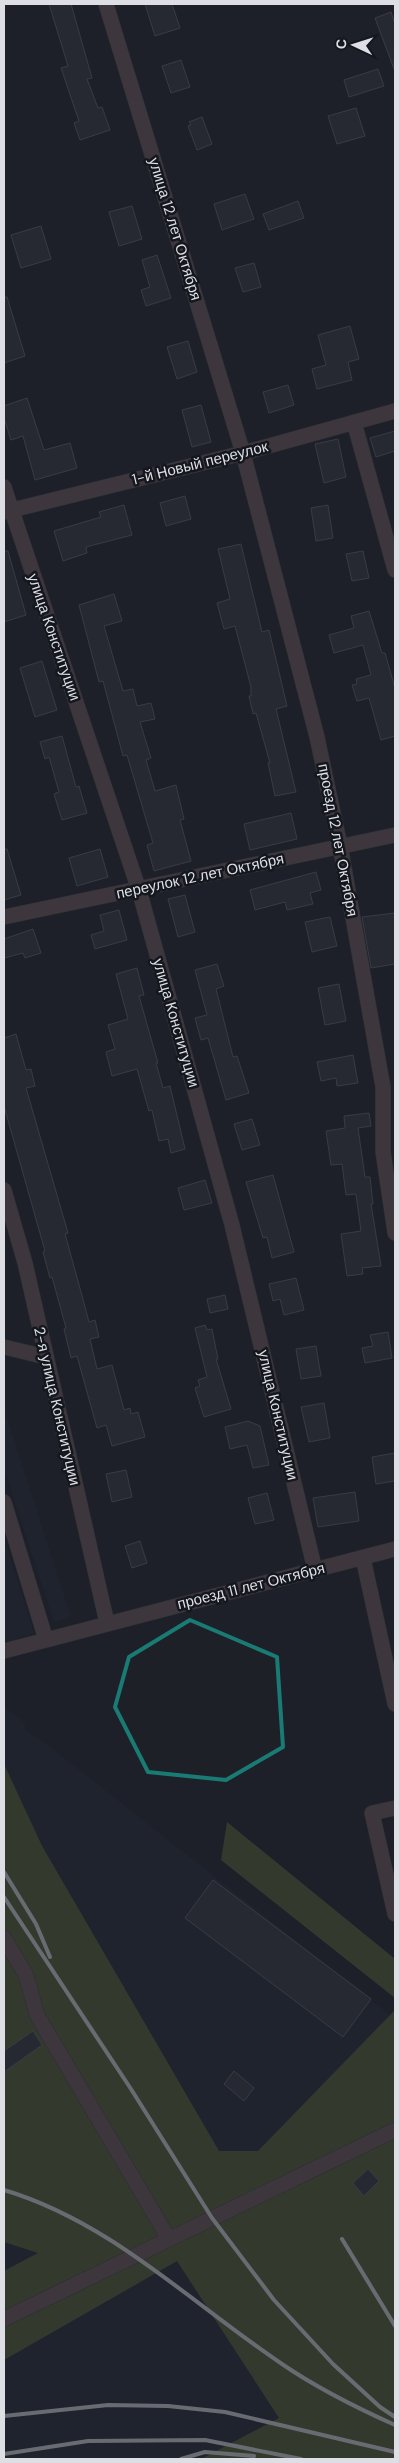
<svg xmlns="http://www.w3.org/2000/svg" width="399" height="2463" viewBox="0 0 399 2463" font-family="'DM Sans',sans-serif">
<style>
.built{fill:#232634}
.forest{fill:#4e5a33}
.building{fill:#32343c;stroke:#5a5c66}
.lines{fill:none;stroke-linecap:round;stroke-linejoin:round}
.minor-casing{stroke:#393b42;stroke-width:16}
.minor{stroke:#645055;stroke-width:15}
.rail{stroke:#c4c6cb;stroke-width:4}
.marked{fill:none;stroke:#197b74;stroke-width:4;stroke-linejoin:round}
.labels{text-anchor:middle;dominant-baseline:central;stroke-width:5;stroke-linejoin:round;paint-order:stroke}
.street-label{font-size:15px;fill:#dddfe4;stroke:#15171f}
</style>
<rect width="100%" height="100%" fill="#1e2028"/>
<path class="built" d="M4,1409l67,208 -17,5 -50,-154z
M4,1538l30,95 -30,10z
M4,1707l21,16v7l19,12 351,277v440h-391z"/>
<path class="forest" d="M4,1764l38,82 177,305h39l137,-141v449h-194l78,-41 -102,-157 -173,99v-89l34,-18 -34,-11z
M227,1822l168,137v39l-174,-138z"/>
<path class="building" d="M49,4h22l21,74 -5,1 11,29 4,-1 8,23 -30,10 -6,-17 5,-2 -18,-53 7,-2z
M145,4h27l8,24 -25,8z
M391,12l4,12 -1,45 -19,-51z
M181,60l9,27 -19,6 -9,-27z
M378,69l6,17 -35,11 -5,-17z
M356,108l9,28 -28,8 -9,-28z
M202,117l10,27 -15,6 -9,-24 3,-1 -2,-3z
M245,194l9,25 -32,11 -8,-26z
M298,201l6,17 -35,12 -6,-16z
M132,206l10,33 -23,7 -10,-34z
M41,226l10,33 -30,9 -10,-33z
M157,255l14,43 -25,8 -5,-16 9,-3 -8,-27z
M254,263l7,24 -18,5 -8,-24z
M4,297h3l18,59 -21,7z
M350,326l9,33 -11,3 4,18 -35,9 -5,-20 14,-4 -8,-30z
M188,341l9,31 -20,7 -10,-32z
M288,385l6,20 -25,8 -6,-21z
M27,398l17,52 26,-7 7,25 -42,12 -12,-44 -12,4 -7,-22v-12z
M201,405l10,37 -19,5 -10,-37z
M395,431v20l-19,6 -6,-19z
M338,439l8,38 -22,6 -9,-39z
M185,496l6,23 -25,7 -6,-23z
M124,505l8,30 -46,12 1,6 -24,8 -9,-30 47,-14 -2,-5z
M328,505l5,33 -17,3 -5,-33z
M241,544l21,88 7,-2 18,76 -11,3 20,83 -21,4 -7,-33h2l-14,-50 -3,1 -4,-18h2v-9l-16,-61 -11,3 -7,-26 13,-4 -12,-50z
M4,551h4l18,64 -22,7z
M363,551l6,27 -17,3 -6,-27z
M114,594l8,27 -18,5 19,65 10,-2 4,17 14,-3 4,16 -15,3 11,36 -5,2 9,31 21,-6 8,34 -4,1 11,41 -37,10 -7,-26 6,-2 -26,-88 -4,1 -20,-75 -4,1 -20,-77z
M369,611l13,42h3l10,35v48l-14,4 -12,-42 -12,3 -5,-16 5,-1 -1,-5 15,-4 -8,-30 -29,8 -5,-18 25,-7 -3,-12z
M42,661l15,49 -22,7 -15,-49z
M62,736l14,51 3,-1 8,27 -25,7 -8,-26 5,-2 -10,-35 -4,2 -5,-17z
M291,813l6,26 -47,11 -6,-26z
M4,849h3l14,46 -17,5z
M100,849l8,28 -31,9 -8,-28z
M316,872l5,18 -11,3 3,11 -26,6 -2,-8 -30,8 -5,-20z
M185,895l10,37 -17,5 -10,-38z
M119,910l8,30 -32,9 -4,-14 13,-4 -4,-16z
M395,913v51l-24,4 -9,-51z
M330,917l7,29 -25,6 -7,-30z
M33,929l8,24 -16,5 -2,-5 -19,5v-19z
M217,964l7,22 -8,3 17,68 4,-1 12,37 -23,7 -18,-62 -7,2 -6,-22 12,-3 -12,-45z
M137,968l7,27 -5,1 19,67h-2l7,25 7,-2 15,63 -14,4 -3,-14 -9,2 -7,-31 -3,1 -12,-42 -25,7 -6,-24 9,-3 -7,-24 20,-6 -12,-45z
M339,984l7,37 -21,4 -7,-37z
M16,1034l10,36 5,-1 4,17 -9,2 42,145 -3,1 16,58 8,30 6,-2 4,17 -9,2 7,30 15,-4 12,45 6,-2 1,6 7,-2 7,25 -33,9 -6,-21 -9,3 -20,-72 -6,2 -7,-29 2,-1 -14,-51 -2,1 -7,-26 2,-1 -41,-145v-68z
M353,1055l5,28 -21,3 -1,-8 -15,3 -4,-19z
M369,1113l2,13 -13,2 7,49h5l3,27h-2l10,62 -19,2 1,6 -16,2 -6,-42 20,-3 -5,-37 -10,1 -4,-31 -11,1 -5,-34 19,-3 -1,-12z
M252,1119l8,26 -18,5 -8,-26z
M273,1175l21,77 -22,6 -5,-21 -4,1 -17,-56z
M205,1180l7,23 -28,7 -6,-22z
M296,1278l8,32 -20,5 -4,-16 -7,2 -4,-17z
M225,1295l3,14 -18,4 -3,-14z
M205,1325l2,5 5,-1 6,30h-2l15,50 -27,8 -9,-29 5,-2 -2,-6 9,-3 -12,-49z
M388,1332l4,26 -27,5 -3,-15 11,-2 -3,-11z
M316,1346l5,30 -20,3 -5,-30z
M324,1403l6,35 -21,4 -8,-35z
M248,1421l12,5 9,39 -16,3 -6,-23 -17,4 -5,-22z
M395,1453v28l-19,3 -4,-27z
M126,1470l6,27 -20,5 -6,-28z
M355,1492l4,29 -41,6 -5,-29z
M267,1493l7,27 -19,4 -7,-26z
M140,1541l7,22 -15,5 -7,-22z
M213,1880l158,119 -28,38 -158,-119z
M33,2031l9,14 -38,27v-21z
M234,2071l20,17 -10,13 -20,-17z
M368,2169l11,12 -15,15 -11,-13z"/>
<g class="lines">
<g class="minor-casing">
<path id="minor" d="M106,4l137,449 74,284 23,108 43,242v65l12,81
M354,422l41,148
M4,487l135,403 93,335 83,345
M4,512l239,-59 152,-42
M4,917l391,-82
M4,1190l21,73 82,360
M4,1347l42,10
M4,1502l42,138
M363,1558l32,146
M4,1651l391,-102
M395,1808l-23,5 23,101
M4,1938l22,37 11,40 132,224
M4,2319l391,-189"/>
</g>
<use href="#minor" class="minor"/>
<path class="rail" d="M4,1872l32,52 14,33
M4,1897l127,192 81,129 62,82 59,64 47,43 15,10
M4,2190c107,32 187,113 278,174 35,24 75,44 113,61
M342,2239l53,87
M4,2416l104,-11 60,1 57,6 170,40
M4,2454l84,-13 117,-1 96,19
M181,2459l24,-7 49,4"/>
</g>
<path d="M0 0H399V2463H0ZM190,1620l87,37 6,90 -57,33 -78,-8 -33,-65 14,-50z" fill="#1e2028" fill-opacity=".55" fill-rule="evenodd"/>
<path class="marked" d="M190,1620l87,37 6,90 -57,33 -78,-8 -33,-65 14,-50z"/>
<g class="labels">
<g class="street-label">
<text transform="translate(175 229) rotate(73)">улица 12 лет Октября</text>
<text transform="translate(200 463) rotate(-14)">1-й Новый переулок</text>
<text transform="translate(54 637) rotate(71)">улица Конституции</text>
<text transform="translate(338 840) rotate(79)">проезд 12 лет Октября</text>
<text transform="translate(200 876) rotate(-12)">переулок 12 лет Октября</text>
<text transform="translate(176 1023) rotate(74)">улица Конституции</text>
<text transform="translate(57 1406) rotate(77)">2-я улица Конституции</text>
<text transform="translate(278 1415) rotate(77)">улица Конституции</text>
<text transform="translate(251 1586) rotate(-14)">проезд 11 лет Октября</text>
</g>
</g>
<rect width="399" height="2463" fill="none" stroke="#dddfe4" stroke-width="10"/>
<g transform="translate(354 45) rotate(274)" stroke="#15171f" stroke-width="4" paint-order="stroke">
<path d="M0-4L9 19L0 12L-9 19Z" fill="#dddfe4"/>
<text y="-8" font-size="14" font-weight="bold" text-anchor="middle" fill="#dddfe4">С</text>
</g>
</svg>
